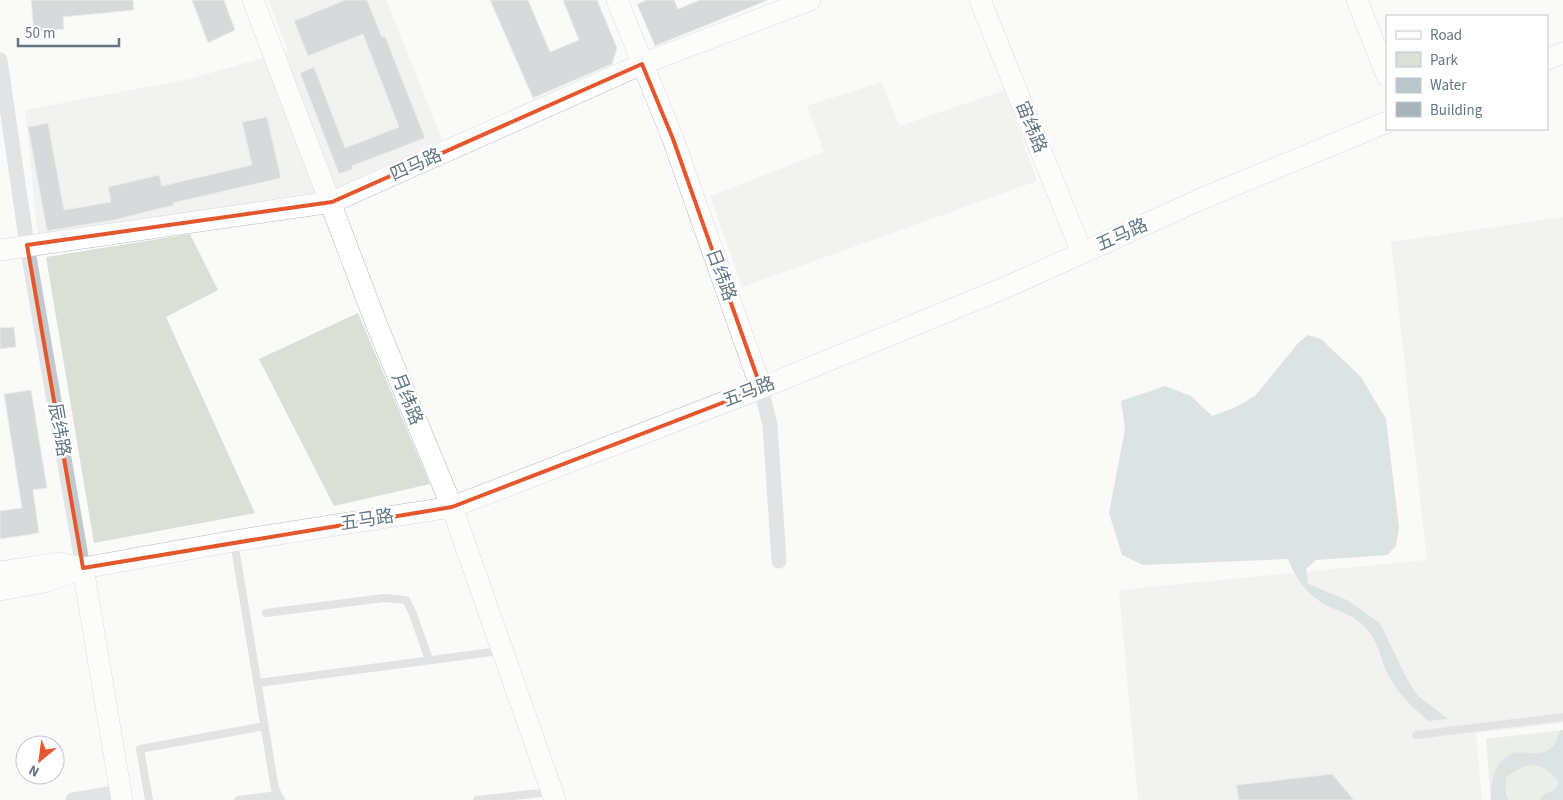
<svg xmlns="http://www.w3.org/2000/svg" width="1563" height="800" viewBox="0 0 1563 800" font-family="'Source Sans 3','Noto Sans SC',sans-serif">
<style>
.built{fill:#e8e9e9}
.green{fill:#dadfd7}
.water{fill:#bbc7cb}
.building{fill:#aab3b9;stroke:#dcdcda}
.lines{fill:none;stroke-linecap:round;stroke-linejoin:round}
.secondary-casing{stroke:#b3babf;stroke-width:22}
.lane{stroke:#c3c8cc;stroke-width:8}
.street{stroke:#c3c8cc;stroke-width:15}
.secondary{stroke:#fff;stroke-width:21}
.marked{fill:none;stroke:#e4572e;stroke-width:4;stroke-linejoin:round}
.labels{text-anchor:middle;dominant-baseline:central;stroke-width:5;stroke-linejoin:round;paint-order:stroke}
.street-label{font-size:18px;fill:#657683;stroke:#fff}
</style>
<rect width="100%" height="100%" fill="#fafaf8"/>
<path class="built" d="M268,0h118l56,140 -124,58 -280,38 -13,-126 164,-31 99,-28z
M881,82l19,44 105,-36 32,91 -295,106 -32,-91 114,-44 -17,-46z
M1563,217v506l-87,10 6,67h-344l-19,-210 308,-30 -36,-318z"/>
<path class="green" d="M190,234l28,56 -52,27 89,196 -161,30 -48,-286z
M358,313l72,171 -96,22 -75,-147z
M1563,730v70h-72l-5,-61z"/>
<path class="water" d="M1308,335l13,4 40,38 25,42 13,109 -3,18 -9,9 -71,5 -10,9 2,15 39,16 33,23 27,56 10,16 31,24 -20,2c-17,-15 -34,-31 -43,-53 -6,-16 -8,-28 -20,-41 -11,-12 -25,-15 -39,-22 -19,-10 -30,-26 -38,-46l-145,6 -21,-10 -13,-42 16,-84 -4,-28 44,-15 26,10 21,20 22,-8 21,-12 44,-54z
M1561,730h2v70h-24l7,-7 9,-3 4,-8c-18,-22 -31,-21 -53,-5v19l3,4h-18c-1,-12 1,-19 5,-30 15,-33 39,-6 56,-23 4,-3 6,-12 9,-17z"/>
<path class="building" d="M31,0h102l1,10 -71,7 1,12 -30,3z
M192,0h32l11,30 -27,13z
M345,0h22l15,37 3,-1 40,102 -73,28 1,3 -14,5 -39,-101 14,-6 31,81 54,-21 -36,-93 -55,22 -14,-35z
M490,0h38l22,52 29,-12 -16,-40h34l20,48 -5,16 -79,34z
M647,0h27l4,9 22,-9h68l-113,46 -18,-42z
M267,117l14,61 -108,25 1,2 -60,15 -67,11 -19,-104 20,-4 16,87 47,-8 -3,-15 51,-12 3,11 90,-21 -10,-43z
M14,327l2,20 -16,2v-21z
M31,390l16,98 -14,2 6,43 -39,6v-28l22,-3 -18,-114z
M1332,774l22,26h-115l-3,-15z"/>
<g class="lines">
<g class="secondary-casing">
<path id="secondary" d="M253,0l125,328 74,179 103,293
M617,0l56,139 88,249
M980,0l102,253
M1357,0l30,76
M1547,59l16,-6
M0,250l332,-48 310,-138 168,-64
M0,572l59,-9 24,5 39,232
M0,590l44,-8 39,-14 151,-27 218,-34 309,-119 248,-102 190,-86 188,-78"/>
</g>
<path class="lane" d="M234,542l41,247 6,11
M266,613l118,-15 22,2 7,14 16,46
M258,683l242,-32
M1416,735l147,-18
M149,800l-9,-51 125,-23
M238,800l40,-5
M477,800l73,-8"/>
<path class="street" d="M0,60l27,185 56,323
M761,388l9,37 9,136
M73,800l48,-8"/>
<use href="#secondary" class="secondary"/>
</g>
<path d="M0 0H1563V800H0ZM642,64l31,75 88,249 -309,119 -369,61 -56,-323 305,-43z" fill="#fafaf8" fill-opacity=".55" fill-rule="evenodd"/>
<path class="marked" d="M642,64l31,75 88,249 -309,119 -369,61 -56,-323 305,-43z"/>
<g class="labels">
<g class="street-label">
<text transform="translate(1031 127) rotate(68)">宙纬路</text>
<text transform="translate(416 165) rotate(-24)">四马路</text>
<text transform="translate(1122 235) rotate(-24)">五马路</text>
<text transform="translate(721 275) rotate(70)">日纬路</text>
<text transform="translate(749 392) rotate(-21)">五马路</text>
<text transform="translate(407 399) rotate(68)">月纬路</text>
<text transform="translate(59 430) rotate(80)">辰纬路</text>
<text transform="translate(367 520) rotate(-9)">五马路</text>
</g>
</g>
<rect x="1386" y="15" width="162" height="115" fill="#ffffff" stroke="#c1c8cd"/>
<rect x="1396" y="31" width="25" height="8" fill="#ffffff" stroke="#c1c8cd"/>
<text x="1430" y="40" font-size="15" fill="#657683">Road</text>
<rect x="1396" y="52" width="25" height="15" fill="#dadfd7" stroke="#c1c8cd"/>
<text x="1430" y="65" font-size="15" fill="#657683">Park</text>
<rect x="1396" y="78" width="25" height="15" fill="#bbc7cb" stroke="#c1c8cd"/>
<text x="1430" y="90" font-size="15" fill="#657683">Water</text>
<rect x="1396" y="102" width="25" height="15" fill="#aab3b9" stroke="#c1c8cd"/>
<text x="1430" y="115" font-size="15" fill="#657683">Building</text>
<g transform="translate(40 760) rotate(209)"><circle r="24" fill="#ffffff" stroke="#c1c8cd"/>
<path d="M0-4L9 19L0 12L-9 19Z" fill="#e4572e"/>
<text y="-8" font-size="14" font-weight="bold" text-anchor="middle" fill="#657683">N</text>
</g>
<path d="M18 38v8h101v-8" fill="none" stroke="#657683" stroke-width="2.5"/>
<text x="25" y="38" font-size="15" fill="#657683" stroke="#ffffff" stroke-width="4" paint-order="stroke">50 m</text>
</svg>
